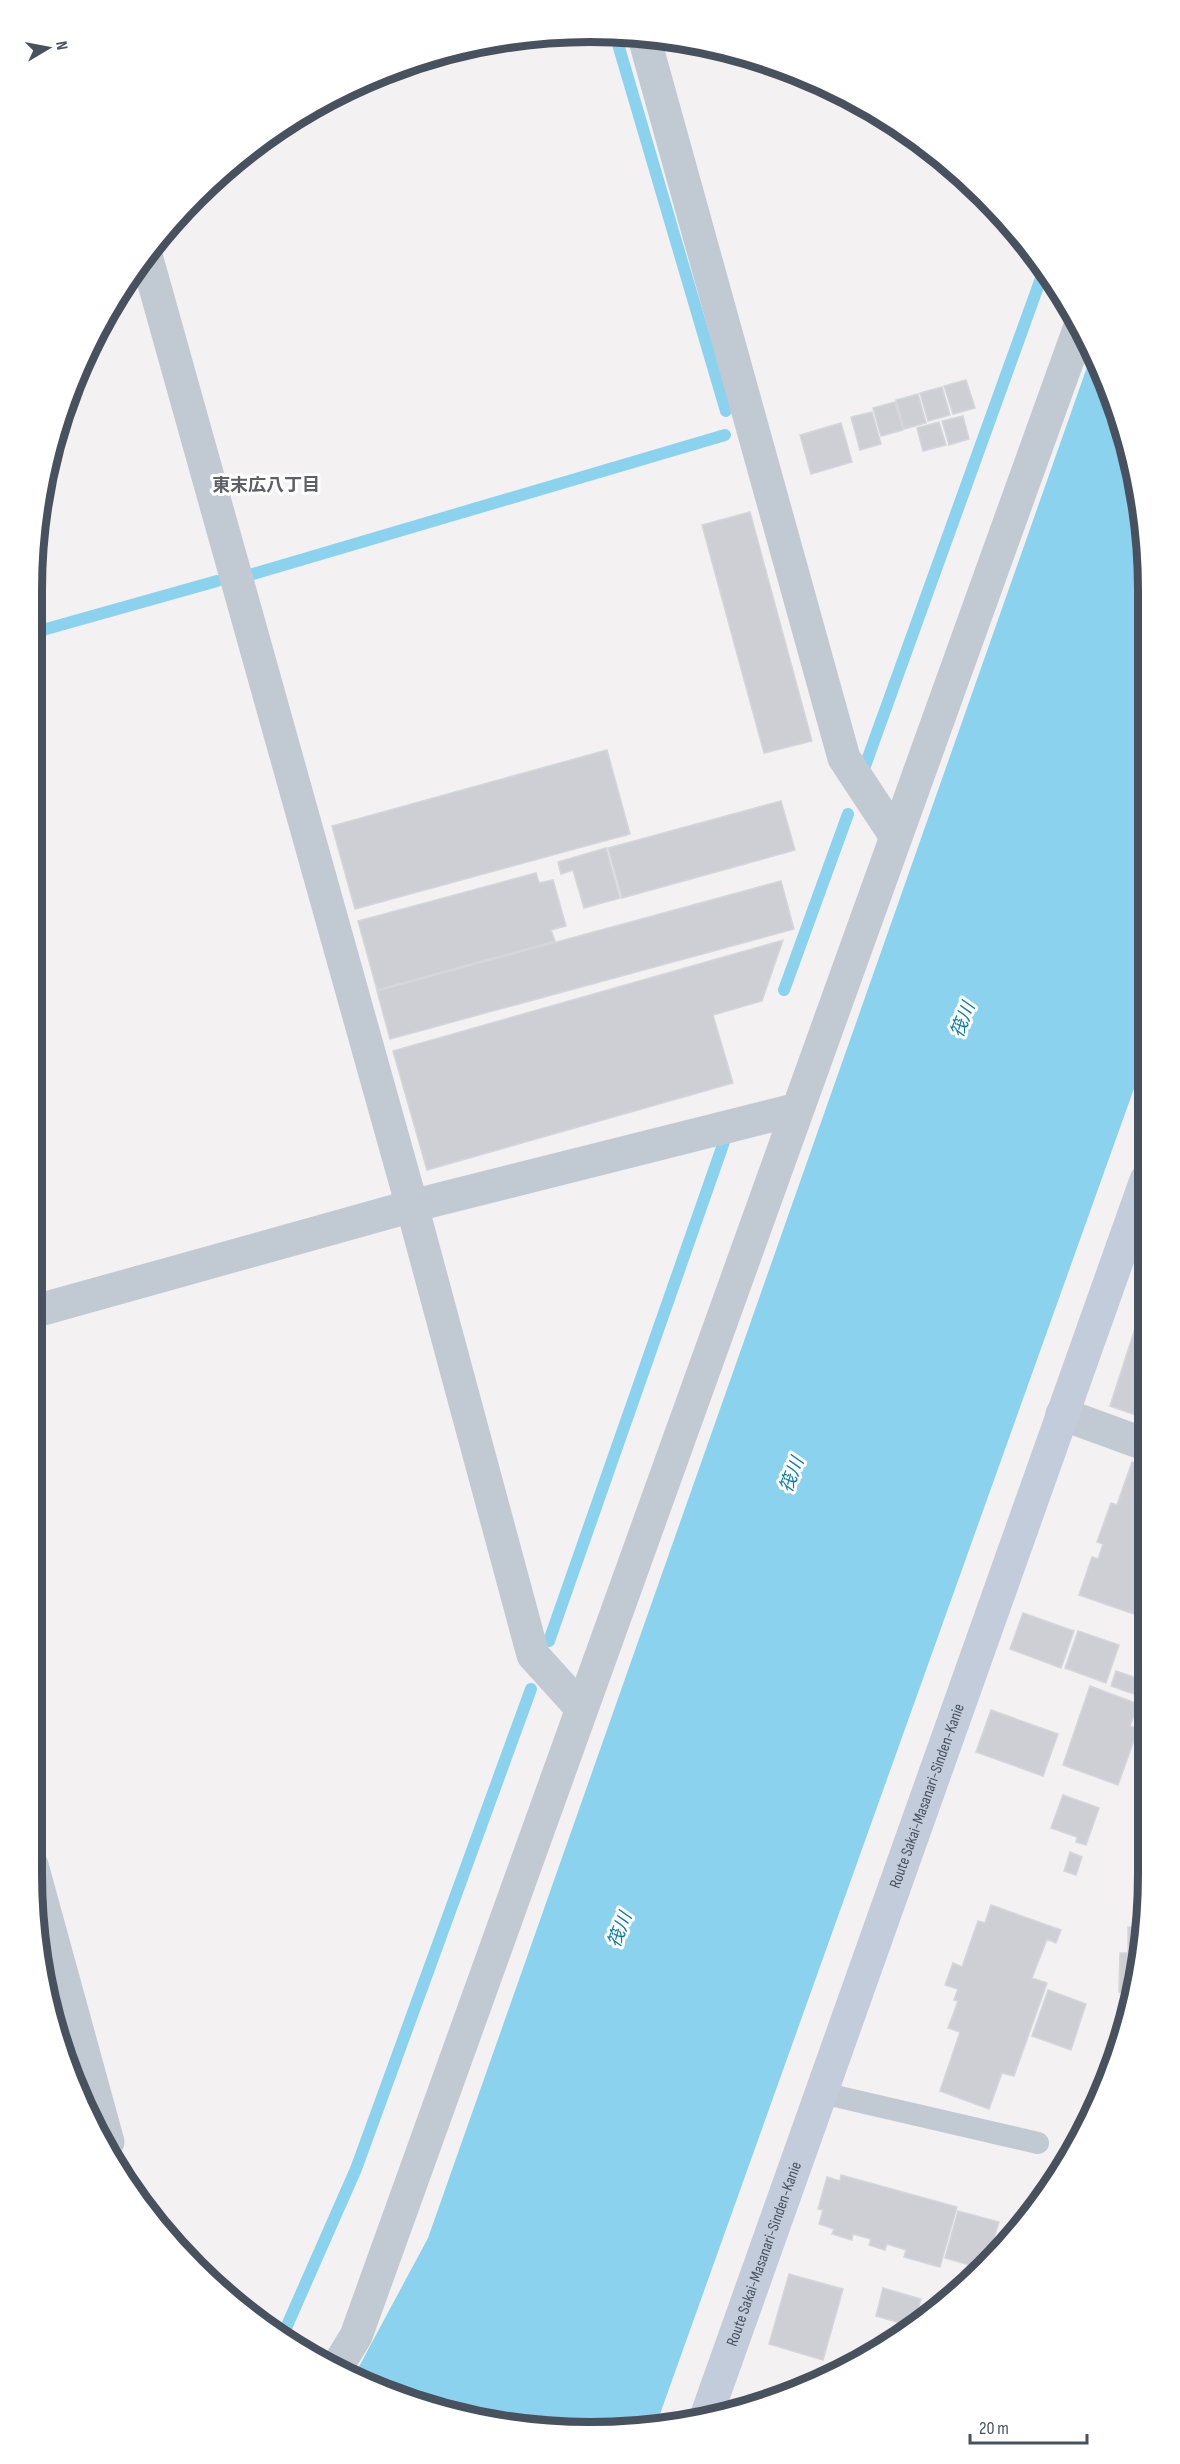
<svg xmlns="http://www.w3.org/2000/svg" width="1180" height="2464" viewBox="0 0 1180 2464" font-family="'Sofia Sans Condensed','Noto Sans JP',sans-serif">
<style>
.water{fill:#8bd2ef}
.lines{fill:none;stroke-linecap:round;stroke-linejoin:round}
.stream{stroke:#8bd2ef;stroke-width:12}
.building{fill:#cdcfd5;stroke:#d5d6dc;stroke-width:1.5}
.service{stroke:#c1cad3;stroke-width:22}
.minor{stroke:#c1cad3;stroke-width:33}
.secondary{stroke:#c3ccda;stroke-width:33}
.labels{text-anchor:middle;dominant-baseline:central;stroke-width:6;stroke-linejoin:round;paint-order:stroke}
.street-label{font-size:16px;fill:#48525f;stroke:#fff}
.neighbourhood-label{font-size:18px;font-weight:bold;fill:#5d6066;stroke:#fff}
.water-label{font-size:18px;font-style:italic;fill:#087baa;stroke:#fff}
.rim{fill:none;stroke:#48525f;stroke-width:8}
</style>
<rect width="100%" height="100%" fill="#f3f1f1"/>
<path class="water" d="M1092,353l14,23 38,141 2,538 -491,1373 -174,-6 -126,-48 73,-136z"/>
<g class="lines">
<path class="stream" d="M615,34l111,377
M253,574l472,-139
M32,633l185,-52
M865,766l179,-496
M784,990l64,-176
M549,1641l176,-502
M282,2337l74,-168 175,-480"/>
</g>
<path class="building" d="M966,380l9,28 -22,6 -9,-28z
M942,387l8,28 -22,6 -8,-28z
M918,394l8,29 -22,6 -8,-29z
M895,402l8,28 -22,6 -8,-28z
M872,412l9,32 -21,6 -9,-33z
M963,416l6,23 -20,6 -7,-24z
M939,422l7,23 -23,6 -6,-23z
M841,423l11,39 -41,12 -11,-39z
M750,512l62,229 -48,12 -62,-228z
M607,750l23,84 -275,75 -23,-83z
M781,801l14,49 -173,48 -14,-50z
M606,848l14,50 -36,10 -11,-38 -12,4 -3,-12z
M536,873l3,10 14,-3 13,46 -15,4 4,11 -178,49 -19,-69z
M781,881l13,48 -404,110 -13,-48z
M783,940l-21,61 -49,14 20,68 -306,87 -34,-119z
M1146,1294l1,125 -37,-13z
M1132,1462l15,5 1,152 -69,-24 13,-38 6,2 5,-15 -6,-2 14,-39 6,2z
M1023,1613l51,18 -13,37 -51,-19z
M1078,1631l41,14 -13,38 -41,-15z
M1116,1671l32,11v17l-37,-13z
M1090,1686l48,18 -8,22 8,3 -20,56 -55,-20z
M991,1710l67,24 -15,42 -67,-24z
M1063,1795l36,13 -13,37 -10,-3 1,-5 -26,-9z
M1070,1852l12,5 -6,18 -12,-4z
M991,1905l70,25 -5,13 -9,-4 -15,39 15,5 -33,93 -12,-3 -13,36 -49,-18 20,-59 -12,-4 10,-27 -4,-1 4,-11 -13,-4 8,-22 9,4 16,-46 7,2z
M1128,1927h15l-5,56 -13,42 1,-32 -7,-1 1,-39h8z
M1048,1990l38,14 -15,46 -39,-14z
M1115,2030l8,1 -7,24 -2,-1z
M841,2175l116,32 -17,60 -36,-10 2,-7 -19,-6 -2,6 -16,-5 2,-6 -18,-5 -1,6 -20,-6 2,-5 -15,-5 4,-14 -5,-1 9,-32 13,4z
M1043,2183h12l-13,16z
M958,2211l41,11 -15,47 -39,-11z
M789,2274l54,15 -20,71 -54,-16z
M883,2288l38,11 -6,20 -8,6 -31,-9z"/>
<g class="lines">
<path class="service" d="M822,2093l216,50"/>
<path class="minor" d="M644,37l200,721 52,79
M146,255l266,951 121,449 48,53
M32,1312l380,-106 386,-97
M1062,1414l85,31
M32,1865l76,277
M337,2367l19,-31 723,-2007"/>
<path class="secondary" id="s1" d="M707,2414l439,-1234"/>
</g>
<g class="labels">
<g class="street-label">
<text stroke="none"><textPath href="#s1" startOffset="656">Route Sakai-Masanari-Sinden-Kanie</textPath></text>
<text stroke="none"><textPath href="#s1" startOffset="170">Route Sakai-Masanari-Sinden-Kanie</textPath></text>
</g>
<g class="neighbourhood-label">
<text x="266" y="485">東末広八丁目</text>
</g>
<g class="water-label">
<text transform="translate(963 1020) rotate(-69)">筏川</text>
<text transform="translate(792 1475) rotate(-69)">筏川</text>
<text transform="translate(620 1930) rotate(-69)">筏川</text>
</g>
</g>
<path d="M0 0H1180V2464H0ZM590 42H590A548 548 0 0 1 1138 590V1874A548 548 0 0 1 590 2422H590A548 548 0 0 1 42 1874V590A548 548 0 0 1 590 42Z" fill="#fff" fill-rule="evenodd"/>
<path class="rim" d="M590 42H590A548 548 0 0 1 1138 590V1874A548 548 0 0 1 590 2422H590A548 548 0 0 1 42 1874V590A548 548 0 0 1 590 42Z"/>
<g transform="translate(48 48) rotate(80)" stroke="#ffffff" stroke-width="4.5" paint-order="stroke">
<path d="M0-4.5L10 22L0 15L-10 22Z" fill="#48525f"/>
<text y="-9" font-size="16" font-weight="bold" text-anchor="middle" fill="#48525f">N</text>
</g>
<path d="M970 2434v9h117v-9" fill="none" stroke="#48525f" stroke-width="3"/>
<text x="979" y="2434" font-size="18" fill="#48525f" stroke="#ffffff" stroke-width="4.5" paint-order="stroke">20 m</text>
</svg>
